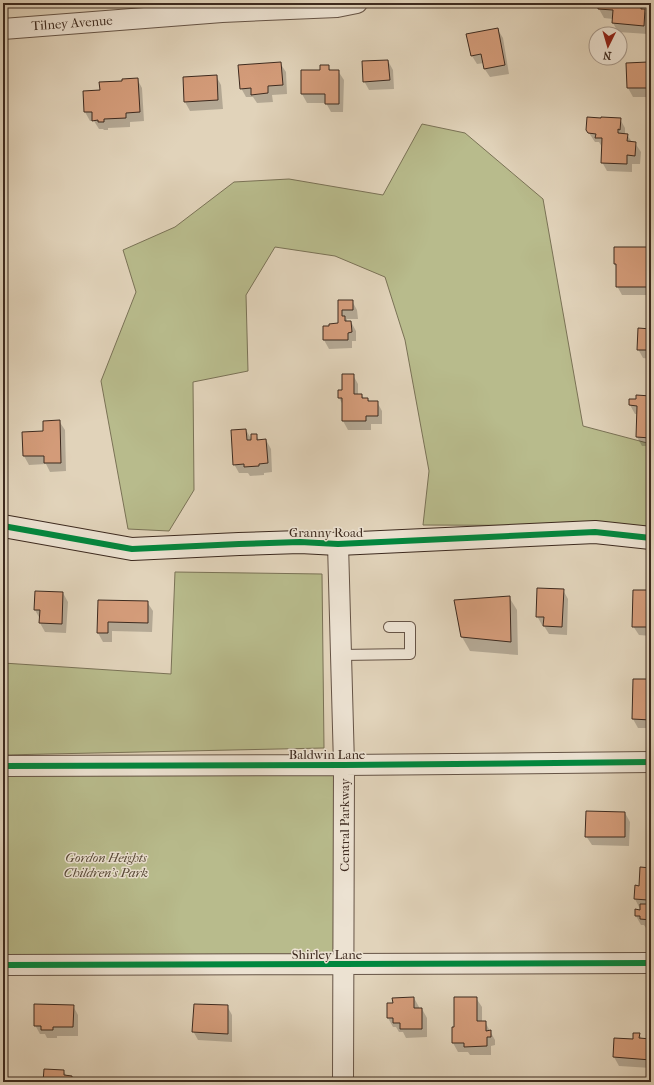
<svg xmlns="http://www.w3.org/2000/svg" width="654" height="1085" viewBox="0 0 654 1085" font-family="'IM FELL French Canon',serif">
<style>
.green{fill:#b8bb8c;stroke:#7a7256}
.shadow{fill:#0003}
.building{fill:#d49c7a;stroke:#3d2a1f}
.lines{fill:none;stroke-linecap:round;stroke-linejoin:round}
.lane-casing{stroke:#665446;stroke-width:12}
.street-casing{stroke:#665446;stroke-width:22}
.secondary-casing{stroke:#3d2a1f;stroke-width:24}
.lane{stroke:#ece2d2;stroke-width:10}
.street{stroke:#ece2d2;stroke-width:20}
.secondary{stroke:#ece2d2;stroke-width:22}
.cycleway-casing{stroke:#ece2d2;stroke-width:8}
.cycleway{stroke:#00873e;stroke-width:6}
.labels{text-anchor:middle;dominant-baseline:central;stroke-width:3;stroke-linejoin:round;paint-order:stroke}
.street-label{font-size:13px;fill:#3d2a1f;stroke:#ece2d2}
.park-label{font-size:13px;font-style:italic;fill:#564735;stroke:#ece2d2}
</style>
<rect width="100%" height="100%" fill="#e1d3ba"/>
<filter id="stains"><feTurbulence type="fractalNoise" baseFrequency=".005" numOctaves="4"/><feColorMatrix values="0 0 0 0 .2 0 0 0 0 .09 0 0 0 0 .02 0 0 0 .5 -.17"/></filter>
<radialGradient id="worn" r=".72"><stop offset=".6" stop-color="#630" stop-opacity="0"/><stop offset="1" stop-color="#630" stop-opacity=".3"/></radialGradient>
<path class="green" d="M422,124l43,9 78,66 40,227 68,18v82l-228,-1 6,-54 -24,-131 -20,-63 -50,-21 -60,-9 -29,48 2,76 -55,11 1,108 -25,41 -41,-2 -27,-148 35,-89 -13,-42 52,-23 59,-45 55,-3 94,16z
M175,572l147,2 2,174 -321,7v-92l168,11z
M3,774l332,1v182l-332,-2z"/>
<path class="shadow" d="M599,3h42v3l9,13 -2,15 -30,-2 -5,-9v-4l-9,-1 -5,-9z
M498,30l5,8 6,36 -19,3 -6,-9v-5l-7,1 -5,-8z
M388,61l5,9 1,19 -25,1 -5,-9z
M280,63l6,9 1,22 -15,1 1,7 -16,1 -4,-6h-7l-5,-9z
M647,63l4,7v27h-18l-5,-9 -1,-24z
M328,66l3,5h7l6,9 -1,32h-12l-5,-9h-19l-5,-9z
M216,76l5,9 2,24 -33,2 -5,-9z
M137,79l5,9 2,33 -14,1v5l-22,1v2h-4l-1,-1h-4l-5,-8h-4l-5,-9 16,-21 22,-9z
M620,119l5,9v7h2l5,7 3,1 6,9 -1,12h-8v8l-25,-1 -5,-9 1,-15h-1l-3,-5h-4l-8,-12z
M615,248h36v47h-29l-5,-9v-17l-2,-5z
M339,301h13l5,9 1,9h-11v2l4,1 5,9v10h-4v7l-23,1 -5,-9 15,-16z
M651,330v29l-8,-1 -5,-9z
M353,375l5,9v11h4l2,4h4l2,3h7l5,9v13h-11v6h-23l-5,-9v-16l-4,-7z
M651,397v49h-9l-5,-9v-23h-2l-5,-9v-5h7z
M59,421l6,9 1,41 -16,1 -4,-8 -17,1 -5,-9 20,-24z
M246,430l7,12 3,-7 3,5h7l5,9 1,23 -8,1v2l-14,1 -2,-3h-9l-5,-9z
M563,590l5,9 -1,36 -18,-1 -5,-8 -2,-1 -5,-9z
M651,591v45l-12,-1 -6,-9z
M63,593l5,9 -2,31 -21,-1 -5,-9v-4l-5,-9z
M509,597l8,13 1,45 -48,-4 -8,-14z
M99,601l48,1 6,9 -1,21 -40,-1v11h-9l-5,-9z
M634,680h17v48h-13l-5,-9z
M625,813l5,9 -1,24 -37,-1 -6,-9z
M651,869v59h-5l-2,-3h-3l-5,-9 5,-5 -6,-12 5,-12z
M414,998l5,9v2h3l5,9v19l-21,1 -3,-6h-4l-3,-5h-3l-5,-9 6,-14z
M476,998l6,9v15h3l10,18v5l-4,1v9h-21l-2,-3h-10l-5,-9v-15h2z
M73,1006l5,9v21h-21v2h-10l-2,-4h-5l-5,-9z
M227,1006l5,9v27l-34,-2 -5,-9z
M639,1034l3,5 9,1v28l-32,-2 -5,-9 1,-18 19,1z
M63,1071l4,5 5,1 3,5h-31z"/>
<path class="building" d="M598,3h38l5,1v5h4l-1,17 -32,-3 1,-13 -15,-1z
M498,28l7,37 -21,4 -3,-15 -10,2 -5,-22z
M388,60l2,20 -27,2 -1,-21z
M281,62l2,23 -15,1v7l-17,2v-7l-11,1 -2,-24z
M648,62v26h-21l-1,-25z
M320,65h9v5h10v34h-14v-10h-24v-24h19z
M217,75l1,25 -34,2 -1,-25z
M138,78l2,34 -14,1v5l-22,1v3h-6v-2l-6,1v-9h-8l-1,-21 17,-1 -1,-8 23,-1v-2z
M587,117l14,1v-1l20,1 -1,12 -2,-1v4l10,1 -1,7 9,1 -1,14 -8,-1v9l-26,-1 1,-25h-7l1,-4 -8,-1 -2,-3z
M614,247h37v40h-35v-23h-2z
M338,300h15v10h-11v6h3v5h6l1,11 -4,1v7h-25v-14h6v-2l9,-1z
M638,328l13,1v21h-14z
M342,374h12v20h8v4h6v3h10v15h-12v5h-24v-23h-4v-8h4z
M636,395l15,1v42l-15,-1 1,-31 -8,-1v-6h7z
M60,420l1,43h-17v-7h-21l-1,-24 21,-1v-10z
M246,429l1,11h4v-6h6v6l9,-1 2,24 -9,1v2l-15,1v-3l-11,1 -2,-35z
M537,588l27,1 -2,38 -19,-1 1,-9h-8z
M633,590h18v37h-19z
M35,591l28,1 -1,32 -23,-1 1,-13h-6z
M510,596l1,46 -50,-5 -7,-37z
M98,600l50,1v22l-40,-1v11h-11z
M633,679h18v41l-19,-1z
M586,811l39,1v25h-40z
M640,867l11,1v52l-11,-1v-3h-5v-7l5,1v-6h7l1,-4 -14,-1 1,-14 4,1z
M414,997v11h8v21h-22v-6h-7v-5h-6v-15h6l-1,-5z
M454,997h23v24h9v10l5,-1v7h-4v9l-23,1v-4h-12v-16h2z
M34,1004l40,1 -1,22h-20v3h-12v-4h-7z
M194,1004l34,1v29l-36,-2z
M633,1033h7l-1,5 12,1v21l-38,-3 1,-19 19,1z
M44,1069l20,1v5l8,1v6h-29z"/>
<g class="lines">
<g class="lane-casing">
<path id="lane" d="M341,655l69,-1v-27h-21"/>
</g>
<g class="street-casing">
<path id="street" d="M3,29l219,-17 115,-5 20,-4
M338,544l6,221 -1,317
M3,766l341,-1 307,-3
M3,965l648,-2"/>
</g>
<g class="secondary-casing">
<path id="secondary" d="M3,526l129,23 107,-5 61,-2 38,2 257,-12 56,6"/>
</g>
<use href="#lane" class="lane"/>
<use href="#street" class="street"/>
<use href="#secondary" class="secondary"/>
<g class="cycleway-casing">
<path id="cycleway" d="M3,526l129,23 107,-5 61,-2 38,2 257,-12 56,6
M3,766l341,-1 307,-3
M3,965l648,-2"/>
</g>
<use href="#cycleway" class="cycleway"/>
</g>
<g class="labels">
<g class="street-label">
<text transform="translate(72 23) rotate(-4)">Tilney Avenue</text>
<text x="326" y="532">Granny Road</text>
<text x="327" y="754">Baldwin Lane</text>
<text transform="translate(344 825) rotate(-90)">Central Parkway</text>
<text x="327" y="954">Shirley Lane</text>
</g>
<g class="park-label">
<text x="106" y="857">Gordon Heights<tspan x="106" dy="15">Children's Park</tspan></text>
</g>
</g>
<rect width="654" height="1085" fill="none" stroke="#e1d3ba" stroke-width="16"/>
<rect x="4" y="4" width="646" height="1077" fill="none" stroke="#3d2a1f" stroke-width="2"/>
<rect x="8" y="8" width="638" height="1069" fill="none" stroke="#3d2a1f"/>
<g transform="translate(608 46) rotate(185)"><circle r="19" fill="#ece2d2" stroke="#a6988a"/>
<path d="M0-3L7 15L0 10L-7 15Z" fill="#8f2418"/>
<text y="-6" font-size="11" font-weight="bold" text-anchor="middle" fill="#3d2a1f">N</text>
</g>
<rect width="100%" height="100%" filter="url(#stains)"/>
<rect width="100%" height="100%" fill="url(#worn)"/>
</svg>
